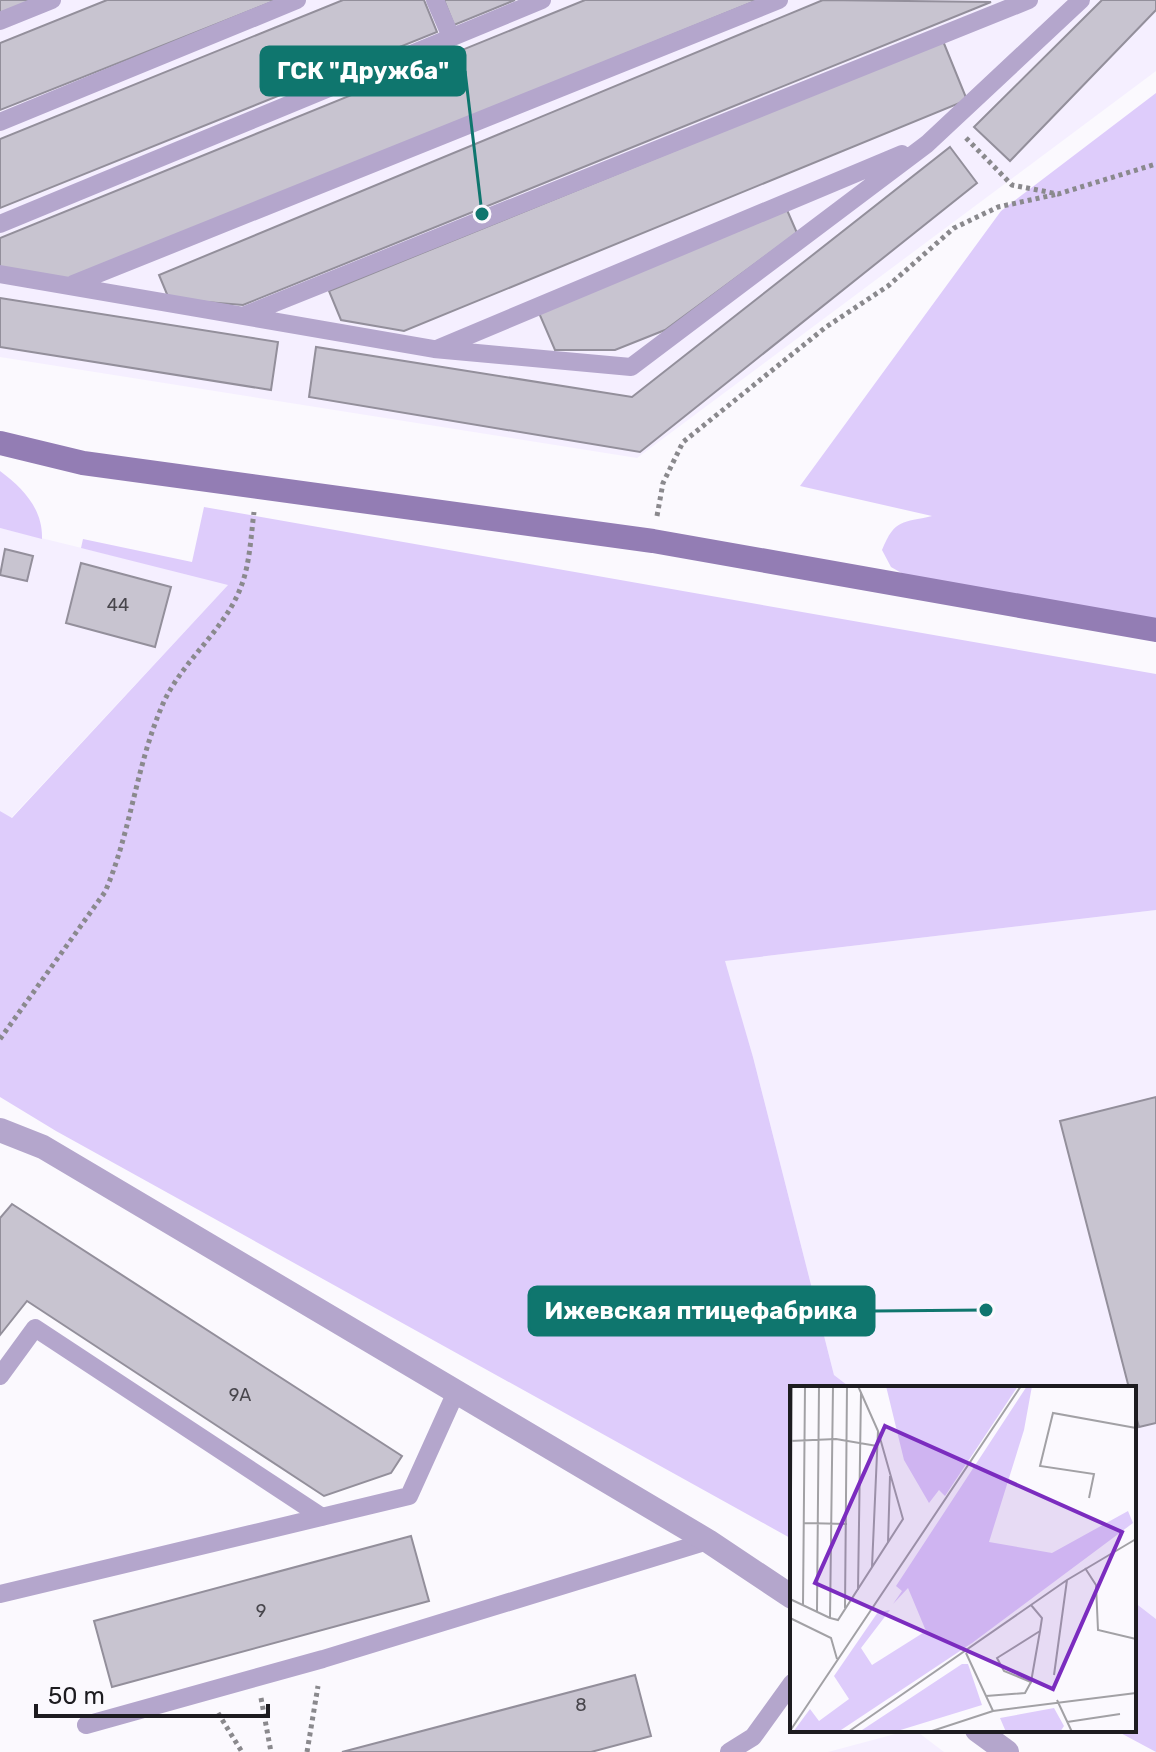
<svg xmlns="http://www.w3.org/2000/svg" width="1156" height="1752" viewBox="0 0 1156 1752" font-family="Rubik,sans-serif">
<style>
.built{fill:#f5efff}
.green{fill:#deccfb}
.building{fill:#c8c4d0;stroke:#938f9b;stroke-width:2}
.lines{fill:none;stroke-linecap:round;stroke-linejoin:round}
.path{stroke:#8a898d;stroke-width:5;stroke-dasharray:4 4;stroke-linecap:butt}
.lane{stroke:#b4a6cc;stroke-width:18}
.street{stroke:#b4a6cc;stroke-width:24}
.secondary{stroke:#937db4;stroke-width:24}
.labels{text-anchor:middle;dominant-baseline:central;stroke-width:6;stroke-linejoin:round;paint-order:stroke}
.number-label{font-size:18px;fill:#48464c}
.inset-road{fill:none;stroke:#a2a1a5;stroke-width:2}
.view{fill:#7b2cbf;fill-opacity:0.15;stroke:#7b2cbf;stroke-width:4}
.inset-edge{fill:none;stroke:#1d1c20;stroke-width:4}
.leader{fill:none;stroke:#0f766e;stroke-width:3}
.callout-dot{fill:#0f766e;stroke:#fbf9fe;stroke-width:3}
.callout{fill:#0f766e;stroke:#0f766e;stroke-width:3}
.callout-label{font-size:24px;text-anchor:middle;font-weight:bold;fill:#fff}
</style>
<rect width="100%" height="100%" fill="#fbf9fe"/>
<path class="built" d="M0,0h1156v71l-519,387 -637,-101z
M0,528l229,56 -218,234 -11,-7z
M1156,910v709l-22,-17v-214h-283l-17,-13 -81,-318 -29,-96z
M910,1730h5l29,22h-116z"/>
<path class="green" d="M1156,93v526l-244,-40 -21,-12 -9,-17c13,-32 21,-27 50,-34l-132,-30 201,-275z
M0,471c23,17 43,38 42,68l-42,-11z
M204,507l952,167v236l-431,51 28,96 81,318 17,13h-59v151l-736,-408 -56,-34v-286l12,7 216,-233 -147,-37 2,-9 109,23z
M1134,1602l22,17v133l-41,-22h19z"/>
<path class="building" d="M0,0h33l-33,13z
M107,0h170l-277,110v-67z
M343,0h81l13,32 -437,176v-69z
M444,0h71l-61,25z
M585,0h173l-691,281 -67,-12v-31z
M823,0l168,2 -748,303 -74,-6 -10,-24z
M1102,0h54v10l-146,151 -36,-34z
M943,41l24,59 -563,231 -63,-11 -12,-29z
M950,147l27,36 -337,269 -331,-55 7,-50 316,50z
M787,210l10,23 -132,97 -50,20h-60l-16,-37z
M0,298l278,44 -7,48 -271,-43z
M5,549l28,7 -6,25 -27,-6z
M81,563l90,24 -16,60 -89,-24z
M1156,1097v326l-17,4 -5,-18v-21h-5l-69,-267z
M12,1204l390,252 -11,17 -67,23 -297,-195 -27,34v-117z
M411,1536l18,65 -317,86 -18,-66z
M635,1675l16,61 -60,16h-249z"/>
<g class="lines">
<path class="path" d="M966,138l46,47 46,9 98,-30
M657,516l6,-33 20,-41 143,-115 62,-41 66,-58 44,-21 60,-13
M0,1039l105,-147c26,-60 31,-126 57,-186 19,-45 64,-76 80,-122 8,-22 9,-49 12,-72
M261,1698l10,54
M218,1713l24,39
M307,1752l11,-66"/>
<path class="lane" d="M435,0l16,37
M0,21l52,-21
M0,122l297,-122
M0,224l542,-224
M0,274l434,75 197,18 296,-223 154,-144
M73,284l706,-284
M245,315l784,-315
M439,348l463,-194
M0,1376l35,-48 287,189
M0,1594l409,-98 47,-104
M86,1725l237,-66 385,-118
M729,1752l24,-15 39,-54"/>
<path class="street" d="M0,1130l43,17 665,394 84,56
M977,1730l30,22"/>
<path class="secondary" d="M0,443l83,20 570,78 503,89"/>
</g>
<g class="labels">
<g class="number-label">
<text x="118" y="605">44</text>
<text x="240" y="1395">9А</text>
<text x="261" y="1611">9</text>
<text x="581" y="1705">8</text>
</g>
</g>
<g transform="translate(790 1386)">
<rect width="346" height="346" fill="#fbf9fe"/>
<path d="M96,0h132l-73,110 -6,-6 -10,13 -25,-43zM237,0h5l-8,44 -35,112 63,11 76,-42 5,12 -161,120 -134,89h-45l17,-23 9,12 30,-22 -15,-23 44,-64 12,-2 -29,38 11,17 54,-34 -18,-43 -15,16 9,-13 -6,-5zM172,278h6l14,41 -88,27h-35zM264,322l10,18 -4,6h-54l-6,-14z" fill="#deccfb"/>
<path class="inset-road" d="M43,0l-3,232 8,2 65,-101 -25,-88M68,0l20,45 -6,136M0,55l46,-2 41,7M299,112l5,-24 -54,-8 13,-53 83,15M14,137l43,1M98,157l2,-67M295,182l11,17 2,45 38,9M68,204l3,-198M0,213l2,-213M0,213l40,19M13,219l2,-219M241,219l11,13 -2,13 -9,51 -27,-11 -7,-13 43,-27M55,222l2,-222M27,225l2,-225M0,232l41,20 6,21M176,267l27,58M264,289l13,-95M196,310l39,-3 6,-11M267,314l15,32M277,336l53,-8M0,345l231,-345M58,346l219,-152 69,-41M139,346l64,-21 143,-18"/>
<path class="view" d="M95,40l237,106 -69,157 -238,-106z"/>
<rect width="346" height="346" class="inset-edge"/>
</g>
<path class="leader" d="M482 214L465 71M986 1310L874 1311"/>
<g class="callout-dot">
<circle cx="482" cy="214" r="8"/>
<circle cx="986" cy="1310" r="8"/>
</g>
<g class="callout">
<rect x="261" y="47" width="204" height="48" rx="8"/>
<rect x="529" y="1287" width="345" height="48" rx="8"/>
</g>
<g class="callout-label">
<text x="363" y="79">ГСК "Дружба"</text>
<text x="701" y="1319">Ижевская птицефабрика</text>
</g>
<path d="M36 1704v12h232v-12" fill="none" stroke="#1d1c20" stroke-width="4"/>
<text x="48" y="1704" font-size="24" fill="#1d1c20" stroke="#fbf9fe" stroke-width="6" paint-order="stroke">50 m</text>
</svg>
